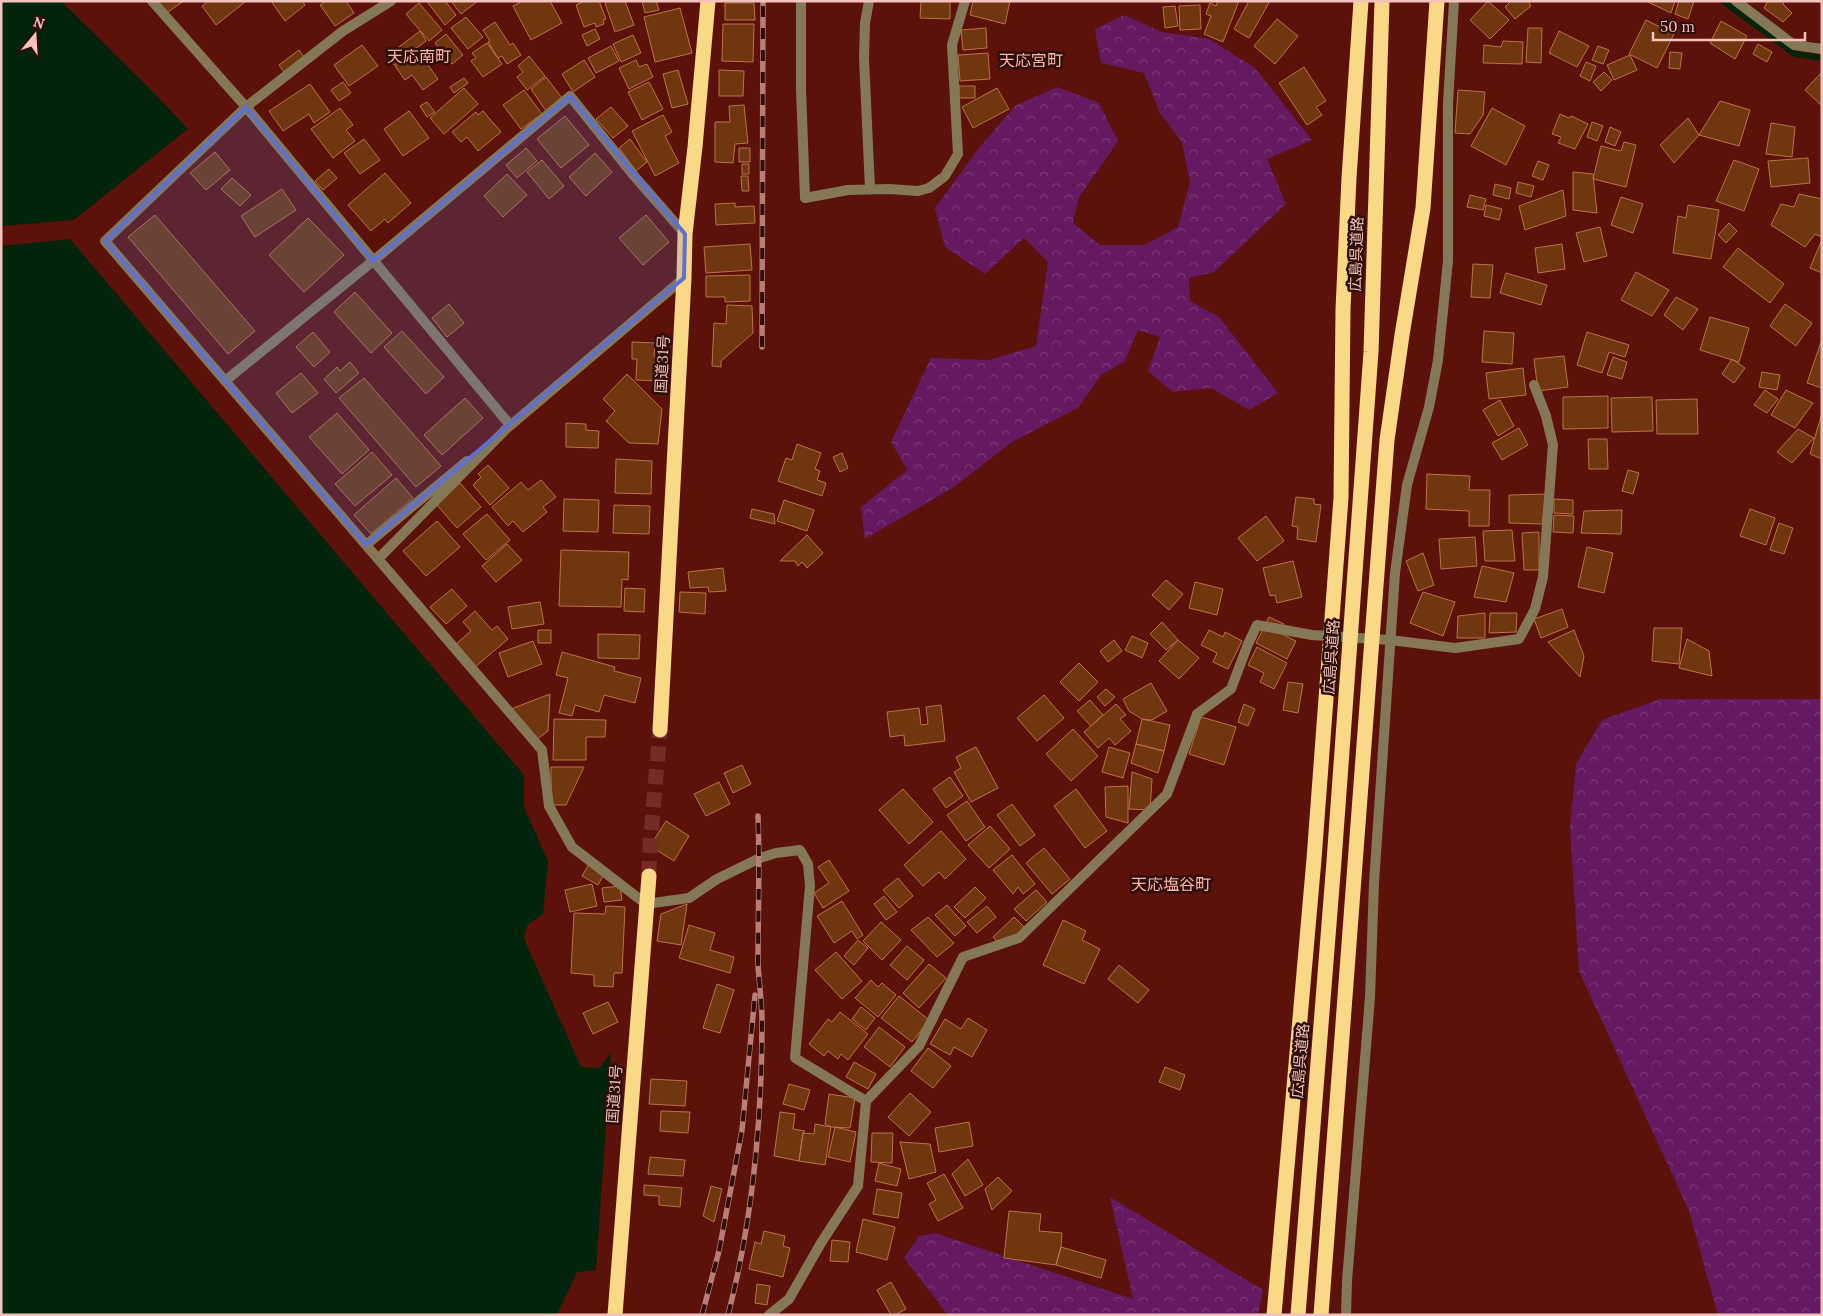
<svg xmlns="http://www.w3.org/2000/svg" width="1823" height="1316" viewBox="0 0 1823 1316" font-family="Lora,'Noto Sans JP',serif">
<style>
.forest{fill:url(#forest-crowns)}
.water{fill:#01240b}
.lines{fill:none;stroke-linecap:round;stroke-linejoin:round}
.stream{stroke:#01240b;stroke-width:6}
.building{fill:#6f3610;stroke:#bc7248}
.highway-tunnel{stroke:#742c26;stroke-width:15;stroke-dasharray:15 8;stroke-linecap:butt}
.street{stroke:#857857;stroke-width:10}
.highway{stroke:#f9d985;stroke-width:15}
.rail-casing{stroke:#b87d77;stroke-width:5.5}
.rail{stroke:#2e0e0a;stroke-width:4;stroke-dasharray:11;stroke-linecap:butt}
.marked{fill:#5d71d0;fill-opacity:0.2;stroke:#5d71d0;stroke-width:4;stroke-linejoin:round}
.labels{text-anchor:middle;dominant-baseline:central;stroke-width:5;stroke-linejoin:round;paint-order:stroke}
.street-label{font-size:15px;fill:#f3c4bd;stroke:#2e0e0a}
.neighbourhood-label{font-size:16px;fill:#ffb5a9;stroke:#2e0e0a}
</style>
<defs>
<pattern id="forest-crowns" width="20" height="18" patternUnits="userSpaceOnUse" patternTransform="scale(1.25)"><rect width="20" height="18" fill="#641961"/><path d="M2 6a3 3 0 1 1 6 0M12 15a3 3 0 1 1 6 0" fill="none" stroke="#7b3976"/></pattern>
</defs>
<rect width="100%" height="100%" fill="#5d110b"/>
<path class="forest" d="M1124,15l38,17 47,7 46,29 57,72 -45,19 19,45 -72,68 -25,6 1,23 29,16 59,76 -29,17 -38,-22 -38,4 -25,-21 12,-34 -22,-7 -14,32 -23,13 -22,32 -67,35 -58,45 -89,52 -4,-32 46,-37 -16,-28 40,-84 58,2 47,-14 12,-84 -24,-24 -39,36 -40,-27 -10,-39 44,-60 36,-42 42,-19 42,16 19,38 -40,58 -5,24 27,22h45l33,-18 12,-45 -8,-40 -22,-29 -16,-40 -43,-10 -6,-34z
M1660,699h162v616h-104l-29,-104 -110,-240 -9,-144 6,-63 26,-44z
M1110,1197l153,93 -5,25h-310l-44,-57 15,-22 16,-3 198,66z"/>
<path class="water" d="M1,1h60l90,89 37,39 -114,91 -73,6z
M70,239l454,536v32l24,54 -5,53 -16,11 -3,14 57,128 18,1 12,-15 -15,217 -19,2 -20,43h-556v-1069z"/>
<g class="lines">
<path class="stream" d="M1723,1l72,53 27,4"/>
</g>
<path class="building" d="M154,1h30l-21,14z
M208,1h36l1,1 -29,23 -14,-19z
M271,1h31l3,4 -20,16z
M326,1h20l8,12 -19,13 -15,-21z
M430,1h15l11,14 -11,10 -17,-22z
M451,1h27l-17,13z
M523,1h27l12,22 -31,17 -18,-34z
M585,1h14l7,18 -3,1 1,4 -8,3 -1,-4 -11,4 -8,-22z
M608,1h17l9,24 -19,7 -10,-29z
M642,1h14l3,9 -14,3z
M921,1h29v18l-30,-1z
M973,1h37l-5,23 -35,-9z
M1218,1h21l-16,41 -19,-8 7,-18 -5,-2 4,-11 6,3z
M1249,1h21l-21,37 -15,-9z
M1488,1l21,19 -19,19 -20,-19z
M1511,1h17l3,5 -16,13 -10,-12z
M1646,1h29l-4,12z
M1679,1h15l-6,18 -13,-5z
M1768,1h16l-1,3 9,9 -9,9 -19,-14z
M419,3l23,27 -13,11 -23,-27z
M725,3h29l1,17h-30z
M1200,5l1,24 -21,1 -1,-24z
M1175,6l3,20 -13,2 -2,-21z
M680,8l12,45 -37,9 -11,-45z
M466,17l17,20 -15,12 -17,-21z
M1277,19l21,17 -23,28 -21,-18z
M1646,20l28,14 -17,34 -28,-14z
M1721,21l26,15 -12,23 -25,-16z
M495,22l15,23 3,-2 8,12 -14,9 -5,-8 -4,2 -10,-16 2,-1 -7,-11z
M723,24h31l-1,38 -31,-1z
M986,28l1,20 -24,2 -2,-20z
M1528,28h14l-1,35 -15,-1z
M595,29l5,10 -13,7 -5,-11z
M420,31l6,10 -32,24 -7,-9z
M1559,31l30,15 -12,21 -28,-14z
M446,34l17,21 -11,9 -17,-21z
M633,35l8,18 -20,9 -8,-18z
M1503,41l20,1 -1,22 -39,-1 1,-18 17,2z
M487,43l15,21 -19,13 -12,-16 5,-3 -4,-5z
M1758,44l14,8 -5,10 -14,-8z
M362,45l16,21 -29,20 -15,-21z
M611,46l8,15 -23,12 -8,-15z
M1598,46l11,4 -6,14 -11,-4z
M299,50l7,10 -20,15 -7,-10z
M417,50l21,29 -15,11 -11,-15 -7,5 -10,-14z
M1670,52l12,1 -2,16 -11,-1z
M988,53l2,26 -30,2 -2,-26z
M1630,55l7,15 -23,10 -7,-15z
M529,56l16,20 -18,14 -10,-13 6,-5 -5,-6z
M584,60l11,17 -22,15 -11,-18z
M636,60l3,7 8,-3 6,13 -24,12 -10,-21z
M1586,62l10,4 -6,15 -10,-5z
M1304,67l22,34 -10,6 6,8 -15,10 -28,-42z
M678,70l10,34 -16,4 -9,-34z
M719,70l25,1 -1,25h-24z
M1604,72l8,8 -11,11 -8,-9z
M1822,72v34l-17,-16z
M546,77l16,21 -16,13 -15,-22z
M464,78l4,5 -14,10 -4,-6z
M343,82l8,11 -12,8 -8,-11z
M649,82l14,27 -21,11 -14,-28z
M310,84l20,28 -16,11 -5,-9 -26,17 -14,-20z
M959,86h16v12h-16z
M464,88l14,16 -34,30 -14,-16z
M997,88l12,21 -36,19 -11,-21z
M524,90l18,24 -21,15 -18,-24z
M1458,90l27,2 -2,23 -13,19 -15,-1z
M1720,101l30,9 -11,36 -40,-11z
M427,102l8,10 -8,5 -7,-11z
M744,105l4,38 -13,1 -2,19 -18,-1v-40h15l-1,-16z
M611,107l17,19 -15,12 -17,-19z
M340,108l13,17 -7,5 9,11 -22,17 -22,-29z
M1492,108l33,18 -19,39 -35,-19z
M409,111l20,27 -26,18 -19,-27z
M483,111l18,21 -23,19 -11,-14 -6,5 -9,-10 24,-20 2,3z
M1560,114l9,4 2,-2 17,8 -13,25 -17,-6 3,-6 -9,-3z
M663,115l9,17 -7,4 14,27 -24,13 -23,-45z
M565,116l24,29 -28,23 -24,-29z
M1688,118l11,17 -25,28 -14,-18z
M1592,122l11,4 -6,15 -10,-4z
M1771,123l24,4 -3,30 -26,-3z
M1610,127l11,5 -6,14 -10,-4z
M364,139l16,21 -20,14 -16,-21z
M630,139l17,23 -11,9 -17,-23z
M1624,142l12,3 -10,42 -33,-8 8,-33 20,5z
M526,148l11,13 -20,17 -11,-13z
M739,148h11v14h-11z
M215,152l15,18 -24,20 -16,-17z
M595,153l17,19 -26,24 -17,-19z
M1808,158l2,25 -39,4 -3,-26z
M542,160l22,26 -15,13 -22,-27z
M1734,160l25,9 -15,42 -28,-10z
M1538,161l11,4 -6,15 -11,-4z
M742,164h7v10h-7z
M329,169l8,9 -14,12 -8,-9z
M1573,172l20,2 4,39 -24,-3z
M385,173l26,30 -23,20 -3,-4 -14,12 -23,-26z
M507,174l20,21 -24,22 -19,-21z
M741,176h7l1,15h-7z
M232,178l19,17 -11,11 -19,-17z
M1518,182l16,4 -3,11 -15,-4z
M1495,184l16,4 -2,11 -16,-4z
M282,189l14,21 -41,27 -14,-21z
M1563,190l3,26 -41,14 -6,-24z
M1799,194l23,5v38l-7,-3 -10,13 -34,-22 10,-21 13,3z
M1470,195l16,4 -3,11 -16,-3z
M1621,197l22,7 -10,29 -22,-8z
M735,203v4l19,-1 1,17 -39,2 -1,-21z
M1486,205l16,4 -3,11 -15,-4z
M1688,205l31,5 -8,49 -38,-6 5,-37 8,2z
M155,215l100,116 -27,23 -100,-117z
M646,215l23,27 -26,23 -24,-27z
M308,218l36,37 -40,37 -35,-37z
M1729,223l8,8 -11,12 -8,-8z
M1600,227l7,29 -23,6 -8,-29z
M1821,242l1,1v30l-12,-5z
M750,244l2,26 -46,3 -2,-26z
M1562,244l3,25 -27,4 -3,-25z
M1738,248l46,36 -14,19 -47,-36z
M1473,264l20,1 -3,33 -19,-1z
M1636,272l33,18 -17,26 -31,-16z
M1506,273l41,12 -6,20 -41,-12z
M750,275v26l-25,1v-5h-19v-21z
M355,292l37,41 -21,20 -37,-41z
M1676,297l22,12 -15,21 -19,-15z
M449,304l15,19 -17,14 -15,-19z
M1785,304l27,19 -16,23 -26,-20z
M727,305l25,1 1,27 -32,28v6l-9,-1 2,-43 12,1z
M1710,317l39,11 -10,34 -39,-12z
M402,331l42,46 -18,17 -42,-47z
M1484,331l30,2 -2,31 -30,-2z
M313,332l17,20 -16,15 -18,-20z
M1587,332l42,13 -4,12 -16,-5 -7,21 -25,-8z
M632,342l23,1 -1,14h11v24l-29,-1 1,-21h-5z
M1821,342h1v46l-15,-5z
M1564,356l4,31 -30,4 -4,-32z
M1613,357l14,5 -5,17 -15,-4z
M1732,359l13,9 -11,15 -12,-9z
M350,362l9,11 -23,20 -12,-14 13,-12 3,4z
M1523,368l3,27 -37,4 -3,-26z
M1762,372l18,3 -3,15 -18,-3z
M301,373l17,20 -26,20 -16,-20z
M627,374l35,35 -4,35 -29,-1 -23,-22 9,-10 -12,-12z
M364,378l77,88 -25,21 -77,-89z
M1765,390l13,9 -11,14 -13,-8z
M1786,390l27,13 -18,25 -24,-13z
M1608,396v32l-45,1v-32z
M1652,397l1,34 -41,1 -1,-34z
M465,398l18,20 -41,37 -18,-20z
M1697,399l1,35h-41l-1,-34z
M1500,400l14,26 -16,10 -15,-26z
M337,413l32,37 -27,24 -33,-37z
M1822,413v46l-12,-5z
M566,423l20,1v6l13,1 -1,17 -32,-1z
M1519,428l9,17 -26,15 -10,-17z
M1798,429l16,9 -22,25 -15,-11z
M1588,439h19l1,30h-19z
M797,444l24,9 -6,16 5,2 -3,9 9,3 -4,13 -44,-15 8,-23 6,2z
M372,452l20,23 -37,31 -20,-22z
M842,453l6,15 -8,4 -7,-15z
M616,459l36,2 -1,33 -36,-1z
M488,465l21,23 -19,17 -17,-20 8,-8 -3,-3z
M1628,470l11,3 -6,21 -11,-3z
M1427,474l43,2 -1,14h21l-1,36h-20v-15l-43,-2z
M396,478l17,20 -42,36 -17,-19z
M541,480l15,17 -13,10 4,5 -24,20 -10,-11 -5,5 -16,-19 29,-25 7,8z
M460,483l21,24 -24,21 -21,-24z
M1546,494l-4,30 -33,-1v-28z
M1296,497l18,2v5l7,1 -5,37 -19,-3 1,-12 -6,-1z
M564,499l35,1 -1,32 -35,-1z
M1554,499l19,1v14l-19,-1z
M784,500l30,10 -7,21 -30,-10z
M614,505l36,1 -1,28 -36,-1z
M752,509l22,5 1,10 -25,-6z
M1750,509l25,9 -9,27 -26,-9z
M1622,510l-1,24 -40,-1 3,-22z
M487,514l23,26 -24,20 -23,-26z
M1554,515l20,1 -1,17 -20,-1z
M1266,516l18,25 -27,20 -19,-23z
M437,521l23,26 -34,29 -23,-25z
M1779,523l14,5 -9,26 -14,-4z
M1512,530l3,31h-30l-2,-30z
M1539,532v38h-15l-2,-37z
M807,535l16,18 -16,15 -5,-6 -4,4 -3,-5h-15z
M1475,537l2,29 -36,3 -2,-30z
M507,544l15,16 -26,22 -14,-16z
M1587,547l26,6 -9,40 -26,-6z
M561,550l68,2 -1,28 -6,-1 -1,28 -62,-1z
M1423,553l11,32 -16,6 -12,-30z
M1293,561l9,36 -25,6 -2,-8 -5,1 -7,-28z
M1482,566l32,7 -8,29 -32,-5z
M723,568l3,23 -17,1 -1,-5 -18,1 -2,-16z
M1166,580l17,14 -14,16 -17,-15z
M1195,582l28,7 -6,26 -28,-7z
M625,588l20,1 -1,23 -20,-1z
M452,589l15,17 -21,18 -16,-17z
M680,592l26,1 -1,21 -26,-2z
M1423,592l32,10 -12,34 -33,-13z
M540,602l4,22 -32,5 -4,-22z
M1562,609l6,18 -27,11 -7,-19z
M475,611l17,19 5,-4 11,13 -33,28 -20,-22 16,-14 -8,-9z
M1485,613v25h-28l1,-22z
M1490,613h27l-1,19 -27,1z
M1269,617l15,7 -4,9 16,8 -9,18 -31,-16z
M1162,622l16,18 -12,10 -16,-16z
M1654,628h28l-3,36 -27,-3z
M538,630h13v13h-13z
M1209,630l14,7 2,-5 17,9 -14,28 -15,-7 4,-9 -16,-8z
M1574,630l10,26 -4,21 -32,-35z
M598,634l42,1 -1,24 -41,-1z
M1132,636l16,7 -6,15 -17,-8z
M1687,639l22,12 3,25 -33,-8z
M1114,640l8,11 -14,11 -8,-11z
M1178,640l21,18 -20,21 -20,-18z
M533,641l9,23 -34,13 -9,-24z
M1257,647l30,16 -13,26 -14,-7 4,-9 -16,-8z
M562,652l53,15 -1,4 27,7 -6,25 -31,-8 -5,17 -24,-7 -3,11 -13,-3 9,-35 -12,-3z
M1079,663l19,19 -19,19 -19,-19z
M1288,682l15,2 -5,29 -15,-3z
M1151,683l16,28 -15,9 -10,-1 -13,-8 -6,-12z
M1106,689l9,8 -10,9 -8,-9z
M550,694l-2,37 -12,9 -25,-31z
M1044,695l20,23 -27,23 -20,-23z
M1090,700l13,15 -12,11 -14,-15z
M1116,704l10,11 -6,4 11,12 -16,14 -6,-7 -11,10 -14,-16z
M1244,704l11,5 -7,17 -10,-4z
M941,705l4,36 -40,5 -1,-11 -14,2 -3,-25 32,-4 2,17 7,-1 -2,-17z
M1201,717l35,10 -12,38 -35,-11z
M554,719l52,1 -1,17h-19v23h-33z
M1142,719l28,6 -6,26 -28,-7z
M1073,729l25,27 -27,25 -25,-27z
M1136,744l28,7 -6,22 -27,-10z
M976,747l22,41 -27,14 -17,-30 7,-4 -5,-11z
M1109,747l21,6 -7,25 -21,-6z
M742,765l9,19 -18,9 -9,-20z
M551,767h33l-18,38h-15z
M1132,772l20,7 -2,31 -21,-1z
M950,777l13,19 -17,12 -13,-19z
M719,782l11,22 -24,12 -12,-22z
M1128,786v37l-22,-6 -1,-30z
M903,789l30,33 -24,22 -30,-34z
M1076,789l31,42 -22,17 -31,-42z
M967,801l18,26 -19,14 -19,-26z
M1012,804l23,31 -15,11 -23,-31z
M666,821l23,15 -15,25 -24,-15z
M990,826l20,23 -21,19 -21,-23z
M941,831l25,28 -21,20 -6,-7 -16,14 -19,-21z
M1044,848l26,31 -18,15 -26,-31z
M1012,855l23,29 -12,10 -5,-7 -5,7 -20,-24z
M829,860l20,31 -26,17 -9,-15 15,-10 -11,-16z
M589,864l16,8 -7,13 -16,-9z
M898,878l15,18 -14,12 -16,-18z
M592,884l5,22 -27,6 -5,-22z
M620,886l2,14 -18,2 -2,-14z
M975,887l11,11 -21,20 -11,-11z
M1036,890l11,12 -21,19 -12,-12z
M884,896l13,16 -11,8 -12,-16z
M842,901l21,34 -6,4 -5,-8 -18,12 -17,-27z
M687,904l-6,41 -24,-4 4,-27z
M947,905l19,21 -11,10 -20,-21z
M606,906l19,1 -3,66h-8l-1,14 -19,-1v-11l-23,-2 3,-60 31,1z
M987,906l9,11 -19,16 -10,-11z
M928,917l26,26 -17,14 -26,-27z
M1014,917l11,11 -21,20 -11,-11z
M1063,920l23,11 -4,9 18,9 -16,35 -41,-19z
M881,922l20,18 -19,20 -19,-19z
M689,925l26,8 -5,17 24,7 -4,16 -51,-15z
M858,940l10,8 -14,17 -10,-9z
M907,946l17,14 -17,20 -17,-15z
M836,952l26,29 -20,18 -27,-29z
M929,964l17,14 -27,30 -16,-15z
M1119,965l30,25 -11,13 -30,-24z
M871,980l7,7 4,-4 14,12 -18,22 -23,-19z
M717,984l17,6 -14,43 -17,-5z
M899,996l30,24 -17,22 -31,-24z
M608,1002l10,20 -25,12 -10,-21z
M861,1007l14,11 -9,12 -14,-11z
M840,1012l28,22 -20,26 -7,-6 -3,5 -10,-8 -4,5 -15,-12 19,-25 4,3z
M968,1018l19,12 -15,27 -18,-10 -4,8 -20,-11 15,-25 16,10z
M879,1027l26,20 -15,20 -26,-20z
M928,1048l23,18 -18,22 -22,-17z
M854,1062l22,12 -8,15 -22,-12z
M1165,1067l20,8 -5,15 -21,-8z
M651,1079l36,2 -2,25 -36,-2z
M789,1084l21,6 -6,20 -21,-6z
M910,1093l21,19 -22,24 -21,-19z
M829,1094l26,4 -5,30 -19,-1 -6,-3z
M661,1111l29,1 -2,21 -28,-2z
M780,1112l15,2 -2,15 12,2 -2,2 -4,28 -25,-5z
M969,1122l4,24 -34,6 -4,-24z
M815,1124l16,3 -6,38 -26,-4 4,-28 11,1z
M835,1127l21,5 -6,30 -22,-5z
M872,1133h21l-1,30 -21,-1z
M900,1142l30,2 6,28 -27,7z
M650,1157l35,3 -2,16 -35,-2z
M968,1159l15,26 -18,11 -13,-22z
M879,1163l22,6 -4,17 -22,-5z
M944,1174l19,34 -25,13 -9,-17 7,-4 -9,-17z
M998,1177l14,14 -20,19 -7,-21z
M644,1185l38,3 -2,19 -21,-2v-9l-15,-1z
M711,1186l11,3 -8,33 -11,-6z
M877,1189l25,4 -4,25 -25,-4z
M1009,1211l32,3 -2,17 23,2 -1,14 -5,18 -52,-7z
M863,1219l32,8 -8,33 -31,-8z
M764,1231l21,5 -2,10 7,2 -7,29 -34,-8 6,-27 6,2z
M832,1240l18,2 -2,20 -18,-1z
M1061,1247l45,13 -5,18 -45,-13z
M891,1282l15,27 -11,6h-4l-14,-25z
M757,1284l13,2 -3,19 -12,-2z"/>
<g class="lines">
<path class="highway-tunnel" d="M649,876l1,-30 10,-116"/>
<path class="street" d="M152,1l94,106 264,318 -128,130
M391,1l-48,30 -97,76 -141,134 437,509 7,56 23,41 74,57 43,-6 28,-19 43,-21 16,-5 24,-3 8,14 2,22 -15,172 71,43
M801,1v88l4,109 43,-8 41,-1 29,2 11,-3 16,-12 13,-22 -6,-109 13,-44
M869,1l-4,22 -1,35 6,131
M1736,1l58,44 28,4
M225,381l148,-120 197,-165 65,81 50,57
M505,430l179,-152
M366,545l101,-84
M769,1315l20,-16 32,-56 37,-57 8,-85 53,-55 44,-89 56,-19 148,-144 30,-80 34,-25 17,-45 9,-19 55,10 78,5 65,8 64,-9 16,-30 8,-32 10,-132 -7,-29 -12,-31
M1346,1315l1,-34 23,-284 4,-114 21,-310 12,-88 22,-78 9,-47 10,-99v-158l6,-102"/>
<path class="highway" d="M660,730l24,-452 1,-44 10,-87 13,-146
M615,1315l34,-439
M1274,1315l40,-456 27,-361 2,-189 6,-131 12,-177
M1298,1315l36,-454 37,-509 11,-351
M1321,1315l66,-875 15,-105 21,-127 14,-207"/>
<g class="rail-casing">
<path id="rail" d="M762,347l1,-346
M702,1315l17,-64 23,-121 13,-135
M728,1315c25,-96 34,-196 34,-294 0,-19 -3,-38 -4,-57 0,-50 2,-99 0,-148"/>
</g>
<use href="#rail" class="rail"/>
</g>
<path class="marked" d="M570,96l115,138 -1,44 -318,267 -261,-304 141,-134 127,154z"/>
<g class="labels">
<g class="street-label">
<text transform="translate(1356 254) rotate(-88)">広島呉道路</text>
<text transform="translate(662 364) rotate(-87)">国道31号</text>
<text transform="translate(1331 657) rotate(-86)">広島呉道路</text>
<text transform="translate(1300 1061) rotate(-85)">広島呉道路</text>
<text transform="translate(614 1094) rotate(-86)">国道31号</text>
</g>
<g class="neighbourhood-label">
<text x="419" y="56">天応南町</text>
<text x="1031" y="60">天応宮町</text>
<text x="1171" y="884">天応塩谷町</text>
</g>
</g>
<rect width="1823" height="1316" fill="none" stroke="#f3c4bd" stroke-width="5"/>
<g transform="translate(35 35) rotate(18)" stroke="#2e0e0a" stroke-width="4" paint-order="stroke">
<path d="M0-4L9 19L0 12L-9 19Z" fill="#f3c4bd"/>
<text y="-8" font-size="14" font-weight="bold" text-anchor="middle" fill="#f3c4bd">N</text>
</g>
<path d="M1653 32v8h152v-8" fill="none" stroke="#f3c4bd" stroke-width="2.5"/>
<text x="1660" y="32" font-size="15" fill="#f3c4bd" stroke="#2e0e0a" stroke-width="4" paint-order="stroke">50 m</text>
</svg>
